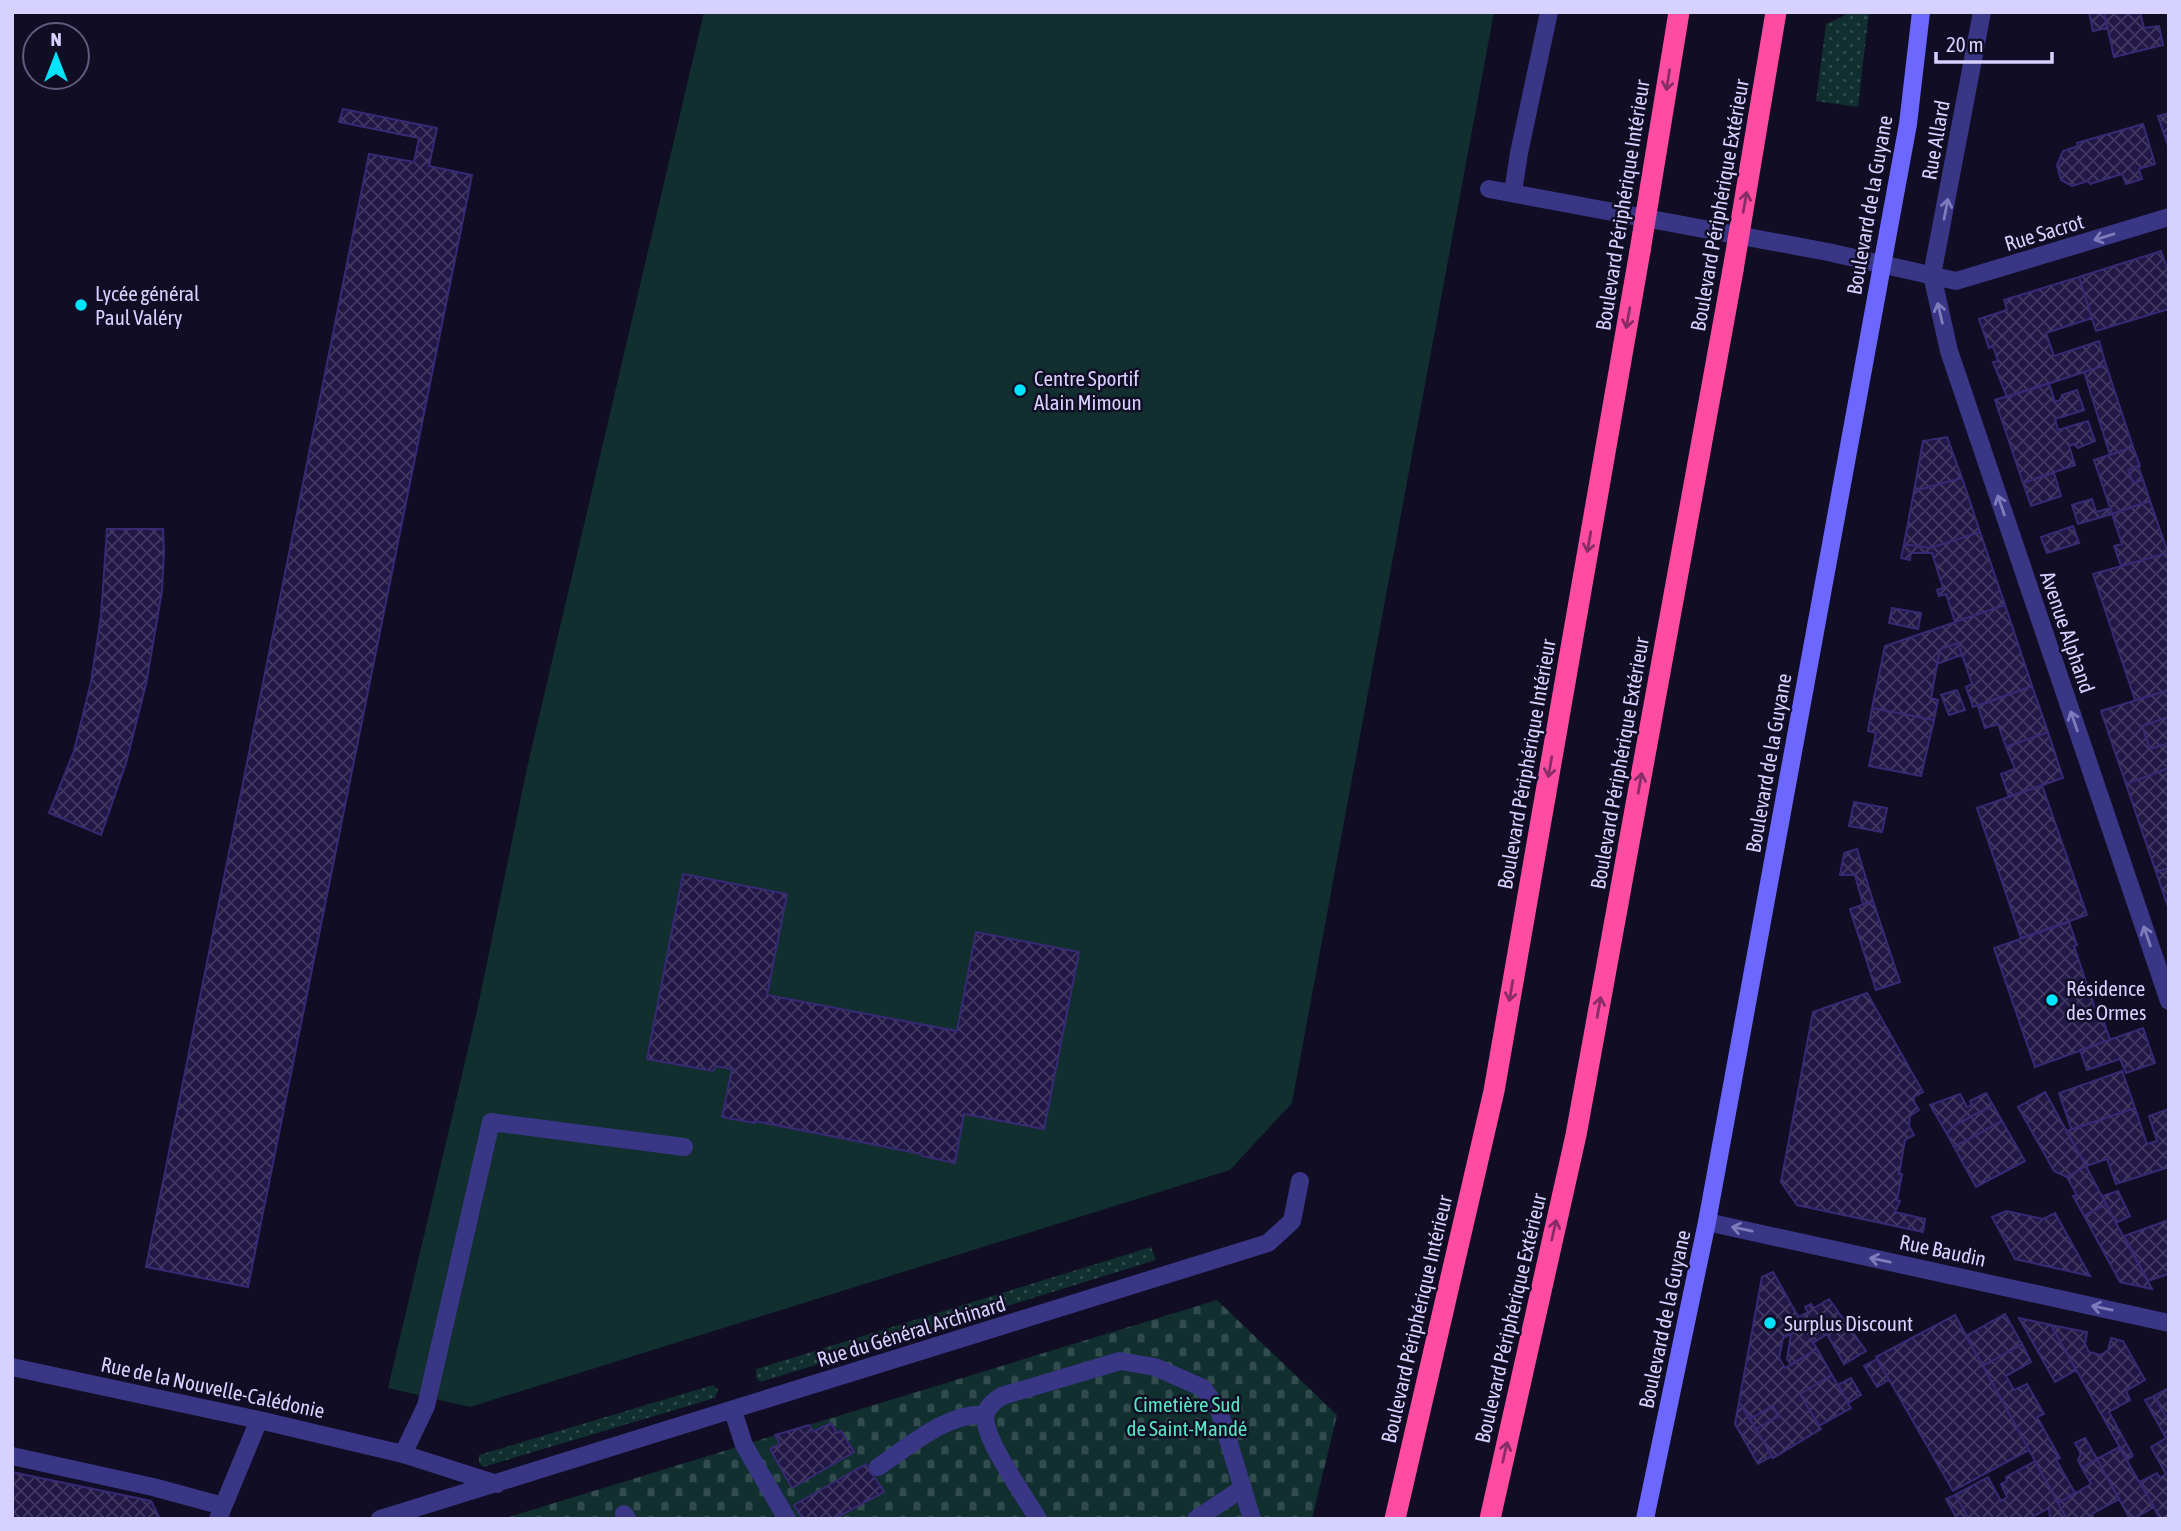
<svg xmlns="http://www.w3.org/2000/svg" width="2181" height="1531" viewBox="0 0 2181 1531" font-family="'Asap Condensed',sans-serif">
<style>
.grass{fill:url(#grass-dots)}
.cemetery{fill:url(#cemetery-stones)}
.garden{fill:#102f2e}
.building{fill:url(#building-cross-hatch);stroke:#382974;stroke-width:2}
.lines{fill:none;stroke-linecap:round;stroke-linejoin:round}
.lane{stroke:#393686;stroke-width:18}
.street{stroke:#393686;stroke-width:18}
.secondary{stroke:#6c68ff;stroke-width:18}
.highway{stroke:#ff4ca2;stroke-width:21}
.highway-bridge{stroke:#ff4ca2;stroke-width:21}
.oneway{stroke:#882c64}
.oneway2{stroke:#807cbc}
.poi-dot{fill:#00e3fc;stroke:#110d25;stroke-width:2.5}
.labels{text-anchor:middle;dominant-baseline:central;stroke-width:5;stroke-linejoin:round;paint-order:stroke}
.street-label{font-size:21px;fill:#d6d1ff;stroke:#110d25}
.poi-label{font-size:21px;fill:#d6d1ff;stroke:#110d25;text-anchor:start}
.park-label{font-size:21px;fill:#57e5c1;stroke:#110d25}
</style>
<defs>
<pattern id="grass-dots" width="8" height="8" patternUnits="userSpaceOnUse" patternTransform="scale(1.75)"><rect width="8" height="8" fill="#102f2e"/><path d="M2 2h.1M6 6h.1" fill="none" stroke="#324c4d" stroke-width="1.8" stroke-linecap="round"/></pattern>
<pattern id="cemetery-stones" width="16" height="16" patternUnits="userSpaceOnUse" patternTransform="scale(1.75)"><rect width="16" height="16" fill="#102f2e"/><path d="M2 7V4a2 2 0 0 1 4 0v3zM10 15v-3a2 2 0 0 1 4 0v3z" fill="#324c4d"/></pattern>
<pattern id="building-cross-hatch" width="8" height="8" patternUnits="userSpaceOnUse" patternTransform="scale(1.75)"><rect width="8" height="8" fill="#221846"/><path d="M0 0l8 8M0 8l8-8" fill="none" stroke="#413962"/></pattern>
</defs>
<rect width="100%" height="100%" fill="#110d25"/>
<path class="grass" d="M1845,12h24l-11,95 -42,-6 10,-77 18,-8z
M1151,1247l5,13 -396,122 -4,-5v-8z
M713,1385l5,5 -3,8 -232,69 -4,-4v-8z"/>
<path class="cemetery" d="M1217,1300l120,115 -25,104h-810z"/>
<path class="garden" d="M704,12h790l-202,1091 -62,67 -760,237 -82,-19 89,-377 50,-243z"/>
<path class="building" d="M2089,12h15l3,16 -14,3z
M2104,12h36l4,16 15,-2 4,19 -49,12z
M343,109l94,19 -8,38 43,9 -224,1112 -102,-20 223,-1113 45,8 5,-24 -80,-16z
M2169,113v36l-11,-33z
M2143,124l12,40 -16,5 3,10 -16,5 -4,-10 -32,10 -2,-3 -16,5 -11,-6 -4,-15 6,-14 15,-5 -1,-3z
M2161,251l8,23v35l-73,22 -17,-54z
M2079,277l13,41 -46,15 8,23 45,-15 7,24 -99,32 -14,-35 5,-1 -5,-15 -4,2 -10,-29 28,-9 -3,-10z
M2106,365l27,82 -23,8 -26,-83z
M2049,383l6,19 5,-2 2,-5 15,-5 7,20 -29,9 3,11 30,-9 7,20 -17,7 -4,-4 -5,2 6,19 -52,18 -28,-83z
M1947,437l15,41 -48,13 9,-50z
M2133,447l7,19 -12,4 5,13 10,-3 7,21 -38,13 -18,-54z
M2138,466l5,14 -10,3 -5,-13z
M2054,473l7,23 -30,10 -8,-23z
M1962,478l18,54 -50,16 -26,-4 10,-53z
M2092,499l4,13 14,-4 2,6 -34,10 -6,-19z
M2150,501l18,52 -47,13 -7,-20 8,-2 -10,-30z
M2073,526l6,17 -32,10 -6,-16z
M107,529h56l1,22 -2,40 -16,93 -20,79 -25,72 -52,-22 25,-62 17,-69 10,-66z
M1980,532l25,73 -50,17 -9,-28 -7,2 -2,-6 6,-2 -11,-35h-21l-1,7 -9,-2 3,-14 26,4z
M2168,553l1,137 -34,10 -42,-126z
M2005,605l27,81 -59,21 -7,-20 6,-3 -14,-41 -18,6 -9,49 7,2 -4,20 -62,-12 13,-62z
M1892,608l29,5 -3,16 -29,-6z
M1958,643l4,12 -25,9 3,-15z
M2032,686l16,46 -42,15 -8,-23 -13,4 -7,-22z
M1957,690l8,20 -16,5 -8,-20z
M2169,690v27l-27,9 8,23 19,-6v25l-43,16 -25,-73z
M1872,708l62,12 -13,56 -52,-10 7,-33 -8,-2z
M2169,717v26l-19,6 -8,-23z
M2048,732l15,46 -54,19 -8,-23 14,-5 -9,-22z
M2169,768v100l-13,4 -30,-88z
M2042,785l45,130 -66,23 -44,-130z
M1854,802l33,6 -5,24 -33,-6z
M1857,849l16,52 -10,3 -8,-29h-15l4,-22z
M2169,868v42l-13,-38z
M683,874l104,20 -20,101 190,36 19,-99 103,20 -35,177 -80,-15 -9,49 -33,-7v-2l-167,-33v2l-33,-6 10,-48 -16,-3 -3,5 -66,-12z
M1873,901l27,81 -24,8 -26,-81z
M2069,922l8,23 -3,1 13,39 11,31 3,-2 9,26 -75,27 -41,-119z
M1867,993l56,99 -9,5v5l5,8 -9,6 -1,10 5,9 -9,5 -6,34h3l-5,26 3,1 -5,11 30,7 -2,13 -126,-27 -16,-23 32,-170z
M2143,1028l12,35 -29,10 -6,-14 -33,11 -7,-20z
M2122,1071l13,37 -61,21 -3,-1 -12,-35z
M2045,1092l41,74 -19,11 -13,-6 -36,-64z
M1986,1093l7,12 -38,20 -8,9 -17,-29 30,-11 7,13 5,-2 -2,-4z
M1993,1105l9,16 -48,26 -7,-13 8,-9z
M2135,1108l12,36 10,-3 -8,-25 20,-7v58l-53,17 -9,-25 -21,7 -20,-35z
M2002,1121l23,40 -49,26 -22,-40z
M2086,1166l20,38 -22,12 -11,-20 4,-1 -10,-18z
M2118,1191l12,25 -14,7 -14,-27z
M2106,1204l10,19 36,66 -32,-7 -36,-66z
M2006,1211l37,8 12,-6 35,63 -75,-17 -23,-42z
M2169,1220v56l-1,-2 -20,7 -24,-45z
M1773,1272l31,55 -21,11 -4,20 6,10 32,-19 15,26 -32,19 21,35 -48,29 -17,-29 23,-13 -6,-10 -23,13 -11,-17 23,-125z
M1829,1299l37,52 -22,13 -17,-30 -14,9 -14,-26 9,-5 -3,-5 6,-3 3,4z
M2005,1314l17,30 -39,22 -17,-30z
M1955,1315l74,135 -76,41 -77,-134z
M2019,1318l32,7 25,45 -21,12z
M2051,1325l36,7 -2,12 4,8 12,3 7,-5 3,-12 12,3 22,39 -19,11 4,9 -21,12 24,44 -6,4z
M1804,1327l13,22 -26,16 -4,-6 4,-25z
M2022,1344l9,18 -25,14 8,14 13,-6 17,30 -7,3 23,41 -4,2 19,33 -17,10 -75,-137z
M1877,1359l12,21 -12,7 -13,-21z
M1832,1375l19,33 -32,18 -19,-32z
M1851,1378l10,17 -13,8 -10,-18z
M2169,1388v34l-15,-26z
M2154,1396l15,26 -1,97h-8l-20,-37 17,-9 3,5 6,-4 -15,-27 15,-9 -21,-38z
M1739,1402l33,54 -14,8 -23,-40z
M1773,1406l6,10 -23,13 -6,-10z
M831,1423l6,10 4,-2 13,21 -62,36 -22,-39 10,-5 -5,-9 34,-10 4,7z
M2085,1438l12,21 -15,9 -4,-8 3,-6 -6,-11z
M2119,1447l35,60 -21,12h-3l-33,-60z
M2097,1459l22,40 -27,15 2,5h-27l-9,-16 33,-19 -9,-16z
M2035,1461l32,58h-17l-1,-11 -21,11h-59l-14,-24 33,-18 13,24 6,-4 -6,-13 6,-3 -1,-4z
M866,1464l18,28 -50,27h-31l-9,-14z
M12,1472l139,29 9,18h-148z
M1955,1495l14,24h-12l-11,-20z"/>
<g class="lines">
<path class="lane" d="M733,1411l11,34 43,74
M403,1454l23,-48 65,-284 193,25
M12,1456l141,31 70,19
M878,1467c29,-19 71,-56 107,-52
M624,1514l3,5
M1038,1519c-13,-22 -53,-78 -53,-102 1,-10 9,-16 17,-21l118,-35 35,6 48,21 16,22 33,109
M1196,1519l47,-31"/>
<path class="street" d="M1982,12l-50,263 17,76 220,650
M1489,189l339,63 128,29 213,-64
M1513,192l6,-39 30,-141
M1707,1222l462,101
M12,1367l247,53 144,34 94,30
M218,1519l41,-99
M380,1519l888,-276 24,-22 8,-40"/>
<path class="secondary" d="M1645,1519l62,-297 185,-1011 16,-87 13,-112"/>
<path class="highway" d="M1395,1519l99,-428 146,-840
M1490,1519l86,-384 157,-865"/>
<path class="highway-bridge" d="M1640,251l39,-239
M1733,270l43,-258"/>
</g>
<defs><path id="oneway-shaft" d="M-6 0H5M1.5-3L5.5 0L1.5 3" fill="none" stroke-width="1.6" stroke-linecap="round" stroke-linejoin="round" transform="scale(1.75)"/></defs>
<g class="oneway">
<use href="#oneway-shaft" transform="translate(1668 80) rotate(99)"/>
<use href="#oneway-shaft" transform="translate(1745 202) rotate(-80)"/>
<use href="#oneway-shaft" transform="translate(1628 318) rotate(100)"/>
<use href="#oneway-shaft" transform="translate(1589 542) rotate(100)"/>
<use href="#oneway-shaft" transform="translate(1550 767) rotate(100)"/>
<use href="#oneway-shaft" transform="translate(1640 783) rotate(-80)"/>
<use href="#oneway-shaft" transform="translate(1511 991) rotate(100)"/>
<use href="#oneway-shaft" transform="translate(1599 1007) rotate(-80)"/>
<use href="#oneway-shaft" transform="translate(1554 1230) rotate(-77)"/>
<use href="#oneway-shaft" transform="translate(1505 1452) rotate(-77)"/>
</g>
<g class="oneway2">
<use href="#oneway-shaft" transform="translate(1946 209) rotate(-79)"/>
<use href="#oneway-shaft" transform="translate(2104 237) rotate(163)"/>
<use href="#oneway-shaft" transform="translate(1940 313) rotate(-103)"/>
<use href="#oneway-shaft" transform="translate(2001 505) rotate(-109)"/>
<use href="#oneway-shaft" transform="translate(2074 721) rotate(-109)"/>
<use href="#oneway-shaft" transform="translate(2147 936) rotate(-109)"/>
<use href="#oneway-shaft" transform="translate(1742 1229) rotate(-168)"/>
<use href="#oneway-shaft" transform="translate(1880 1260) rotate(-168)"/>
<use href="#oneway-shaft" transform="translate(2102 1308) rotate(-168)"/>
</g>
<g class="poi-dot">
<circle cx="81" cy="305" r="7"/>
<circle cx="1020" cy="390" r="7"/>
<circle cx="2052" cy="1000" r="7"/>
<circle cx="1770" cy="1323" r="7"/>
</g>
<g class="labels">
<g class="street-label">
<text transform="translate(1935 140) rotate(-80)">Rue Allard</text>
<text transform="translate(1622 205) rotate(-81)">Boulevard Périphérique Intérieur</text>
<text transform="translate(1719 205) rotate(-80)">Boulevard Périphérique Extérieur</text>
<text transform="translate(1869 205) rotate(-80)">Boulevard de la Guyane</text>
<text transform="translate(2044 232) rotate(-17)">Rue Sacrot</text>
<text transform="translate(2068 632) rotate(71)">Avenue Alphand</text>
<text transform="translate(1619 763) rotate(-80)">Boulevard Périphérique Extérieur</text>
<text transform="translate(1768 763) rotate(-80)">Boulevard de la Guyane</text>
<text transform="translate(1526 764) rotate(-80)">Boulevard Périphérique Intérieur</text>
<text transform="translate(1943 1250) rotate(12)">Rue Baudin</text>
<text transform="translate(1510 1318) rotate(-77)">Boulevard Périphérique Extérieur</text>
<text transform="translate(1416 1319) rotate(-77)">Boulevard Périphérique Intérieur</text>
<text transform="translate(1664 1319) rotate(-78)">Boulevard de la Guyane</text>
<text transform="translate(911 1331) rotate(-17)">Rue du Général Archinard</text>
<text transform="translate(213 1387) rotate(12)">Rue de la Nouvelle-Calédonie</text>
</g>
<g class="poi-label">
<text x="95" y="293">Lycée général<tspan x="95" dy="24">Paul Valéry</tspan></text>
<text x="1034" y="378">Centre Sportif<tspan x="1034" dy="24">Alain Mimoun</tspan></text>
<text x="2066" y="988">Résidence<tspan x="2066" dy="24">des Ormes</tspan></text>
<text x="1784" y="1323">Surplus Discount</text>
</g>
<g class="park-label">
<text x="1187" y="1404">Cimetière Sud<tspan x="1187" dy="24">de Saint-Mandé</tspan></text>
</g>
</g>
<rect width="2181" height="1531" fill="none" stroke="#d6d1ff" stroke-width="28"/>
<g transform="translate(56 56)"><circle r="33" fill="#110d25" stroke="#605b7c" stroke-width="2"/>
<path d="M0-5L12 26L0 18L-12 26Z" fill="#00e3fc"/>
<text y="-10" font-size="19" font-weight="bold" text-anchor="middle" fill="#d6d1ff">N</text>
</g>
<path d="M1936 52v10h116v-10" fill="none" stroke="#d6d1ff" stroke-width="3.5"/>
<text x="1946" y="52" font-size="21" fill="#d6d1ff" stroke="#110d25" stroke-width="5" paint-order="stroke">20 m</text>
</svg>
